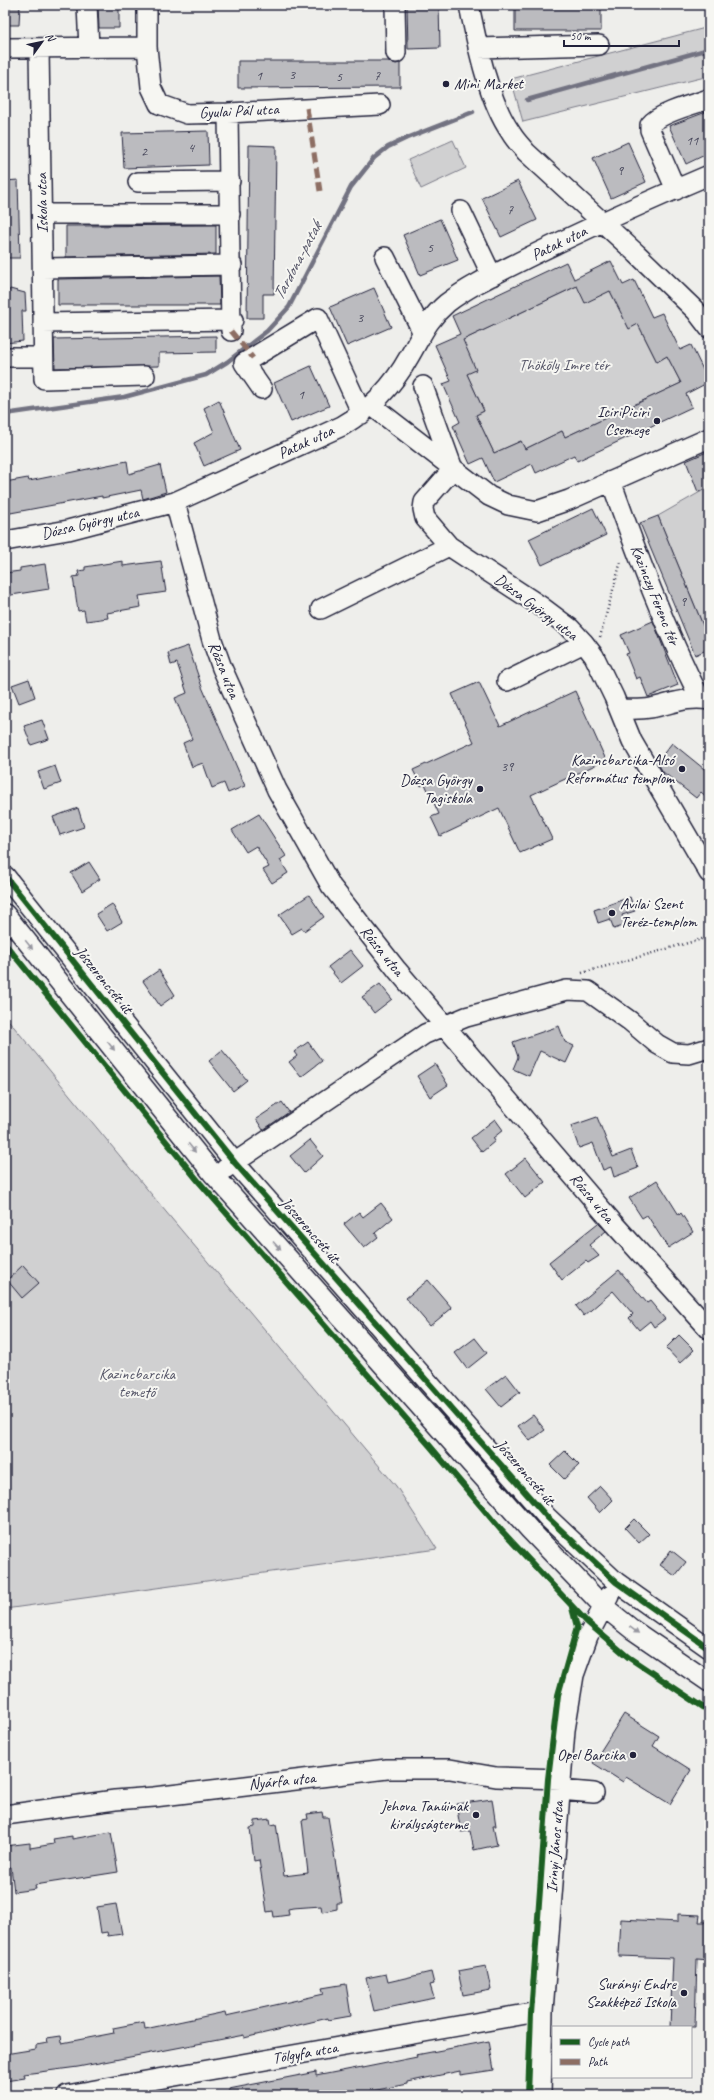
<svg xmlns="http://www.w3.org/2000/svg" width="714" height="2100" viewBox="0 0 714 2100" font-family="Caveat,sans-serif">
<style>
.green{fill:#d0d0d1;stroke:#797986}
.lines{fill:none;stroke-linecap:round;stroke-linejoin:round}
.stream{stroke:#727281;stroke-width:4.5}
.building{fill:#bbbbbf;stroke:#22223b;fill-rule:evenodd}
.minor-casing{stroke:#22223b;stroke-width:22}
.path{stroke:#22223b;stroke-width:2.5;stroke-dasharray:1 3;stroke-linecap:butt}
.minor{stroke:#f6f6f2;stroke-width:19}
.quiet{stroke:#8d6e63;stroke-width:5;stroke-dasharray:10 5;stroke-linecap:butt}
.cycleway-casing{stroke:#f6f6f2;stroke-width:8}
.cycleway{stroke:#1b5e20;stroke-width:6}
.oneway{fill:#9797a0}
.poi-dot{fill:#22223b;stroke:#f6f6f2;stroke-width:1.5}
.labels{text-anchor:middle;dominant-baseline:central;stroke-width:4;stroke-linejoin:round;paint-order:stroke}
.number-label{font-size:14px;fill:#48485c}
.poi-label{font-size:16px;fill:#22223b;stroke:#f6f6f2;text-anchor:end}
.street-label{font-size:16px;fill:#22223b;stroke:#f6f6f2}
.park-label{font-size:16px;fill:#565668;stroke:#f6f6f2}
.water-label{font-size:17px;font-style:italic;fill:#575769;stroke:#f6f6f2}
</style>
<rect width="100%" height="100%" fill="#eeeeeb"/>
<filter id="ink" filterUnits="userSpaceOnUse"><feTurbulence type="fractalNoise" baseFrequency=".025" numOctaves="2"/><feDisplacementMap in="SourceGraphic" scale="8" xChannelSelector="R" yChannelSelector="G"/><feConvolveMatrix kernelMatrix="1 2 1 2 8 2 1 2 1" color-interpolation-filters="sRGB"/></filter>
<g filter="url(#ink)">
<path class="green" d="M709,27v49l-186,46 -12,-43z
M453,140l13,28 -45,21 -13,-29z
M577,286l33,5 19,37 9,-4 19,38 10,-6 14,27 -116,54 -3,-6 -37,18 -4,-8 -27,12 -18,-38 8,-4 -17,-37 -4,-34z
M709,487v153l-51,-124z
M5,1016l156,190 235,280 41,63 -432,60z"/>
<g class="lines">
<path class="stream" d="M527,100l182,-51
M5,414l119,-17 82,-22 21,-13 40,-31 22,-24 62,-120 23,-29 14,-11 19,-9 66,-26"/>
</g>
<path class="building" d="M5,5h15l-1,20h-14z
M98,5h21v23h-20z
M407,5h32l1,43 -32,1z
M515,5h86v26h-86z
M238,61h150l8,3 4,-1v24l-162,1z
M706,112l3,5v36l-23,11 -17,-38z
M208,131l1,34 -85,3 -2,-35z
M628,142l18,40 -35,16 -18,-40z
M249,145l27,1 -2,148h-11v24h-16z
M18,180l2,78h-15v-77z
M518,181l19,39 -36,17 -19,-39z
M440,219l18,41 -38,15 -17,-40z
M216,225v29l-150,3v-31z
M611,261l12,24 11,-5 18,37 10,-4 18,37 11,-5 18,37 -23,12 6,13 -115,54 -3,-6 -38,18 -4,-9 -38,18 -11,-24 -13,6 -17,-38 7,-4 -17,-38 8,-3 -16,-36 25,-11 -8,-18 114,-54 8,17zM577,286l8,17 25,-12 19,38 9,-5 19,38 10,-6 14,27 -116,54 -3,-6 -37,18 -4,-8 -27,12 -18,-38 8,-4 -17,-37 9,-4 -13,-30z
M219,276l1,29h-162v-26z
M374,288l17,39 -44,19 -17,-39z
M10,289l15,4 1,18h-4l1,30 -18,2v-44z
M216,336v16l-57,1v13l-104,2 -1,-29z
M311,366l18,40 -38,16 -17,-39z
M219,400l21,50 -36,16 -10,-23 20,-11 -10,-24z
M709,451v36l-11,5 -12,-31z
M127,461l2,13 31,-9 6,27 -23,7 -2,-9 -39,8v-2l-97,18v-32l23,-4 1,3z
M593,508l13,27 -64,30 -13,-26z
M658,516l51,124v9l-14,6 -55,-132z
M123,561v5l38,-5 5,31 -27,4 2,11 -34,6 1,5 -22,3 -2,-11 -6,1 -5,-34 6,-1 -1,-5 7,-1v-3z
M45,564l4,25 -44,7v-23l15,-2v-3z
M653,621l25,64 -30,12 -8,-20 -4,2 -10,-25 3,-1 -8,-18z
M188,646l14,41 43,99 -17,7 -4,-10 -12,5 -9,-25 -11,4 -9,-24 9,-4 -17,-41 12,-5 -10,-30 -6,2 -3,-12z
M29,679l6,18 -16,6 -7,-18z
M479,682l21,44 75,-35 31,69 -75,35 21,44 -32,14 -21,-45 -59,28 -9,-19 8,-3 -14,-30 -4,2 -8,-16 61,-28 -22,-48z
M42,720l7,19 -18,6 -7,-19z
M672,743l37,30v26l-8,-7 -5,6 -33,-26 -6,-10z
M55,766l6,17 -17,6 -6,-17z
M78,808l6,19 -24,8 -7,-18z
M259,814l27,42 -6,4 8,13 -16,10 -9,-13 6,-3 -13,-21 -10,6 -14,-22z
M89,862l11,17 -18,12 -11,-18z
M309,895l15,22 -20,14 -2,-3 -10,6 -13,-19z
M630,897l5,14 -13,4 4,10 -12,4 -4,-10 -12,4 -4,-13z
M112,904l10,18 -15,9 -11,-17z
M350,950l13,16 -22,17 -13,-16z
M159,970l16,25 -15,11 -17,-25z
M380,984l12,15 -18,14 -12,-16z
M559,1026l6,16 9,4 -8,17 -26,-12 -11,25 -16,-7 5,-12 -5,-15z
M308,1042l14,19 -21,16 -12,-15 8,-6 -3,-4z
M222,1050l25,30 -14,11 -24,-30z
M435,1064l13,21 -18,12 -13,-21z
M282,1102l7,10 -26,18 -7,-11z
M597,1117l16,40 18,-7 7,18 -24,9 -3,-10 -8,3 -10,-27 -14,5 -8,-22z
M495,1119l8,11 -10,8 2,3 -13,11 -11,-14z
M310,1140l13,16 -19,17 -14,-17z
M526,1158l19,24 -20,16 -19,-24z
M657,1180l22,35 2,-2 12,19 -25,16 -21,-33 -5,3 -13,-20z
M381,1203l12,15 -18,15 3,4 -14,11 -20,-24 15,-12 4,5z
M598,1223l8,8 -17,14 10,11 -11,7 -2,-2 -24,19 -13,-18z
M23,1265l16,18 -17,15 -15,-18z
M619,1270l28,33 3,-2 15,18 -11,8 -4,-6 -11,9 -10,-12 4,-4 -20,-23 -29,25 -8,-10z
M428,1280l24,28 -22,18 -24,-28z
M679,1335l15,15 -14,13 -14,-15z
M475,1338l12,15 -20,16 -12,-16z
M506,1374l14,18 -19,15 -15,-18z
M533,1415l12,15 -15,11 -12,-15z
M565,1451l14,14 -15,14 -14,-14z
M600,1486l13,14 -13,13 -13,-15z
M634,1519l15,15 -10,9 -14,-15z
M671,1550l15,12 -11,14 -15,-11z
M624,1714l35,22 -6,10 38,24 -21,34 -44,-27 -3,5 -30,-19z
M492,1799l4,27h-3l4,19 -23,5 -4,-19 -9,1 -5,-28z
M322,1812l1,5h5l14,86h-5v6l-15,3 -1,-6 -28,2 -5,1 1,6 -15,2 -1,-6 -6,1 -8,-52 -5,1 -4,-33 5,-1v-6l15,-2 1,6 5,-1 8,52 24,-3 -6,-53 6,-1 -1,-5z
M111,1832l7,40 -83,13 1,4 -22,3 -3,-25 -6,1v-22l25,-3v5l24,-4 -1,-5 19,-3v3z
M116,1904l6,30 -14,2 -1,-4 -6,1 -4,-26z
M678,1914l22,1 -1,7h10v38l-12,-1 -2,68h-25l3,-69 -54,-2 2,-37 57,3z
M486,1966l5,24 -28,5 -5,-24z
M431,1972l3,12 -4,1 4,13 -60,13 -8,-33 20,-4 2,8z
M346,1984l5,32 -23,4v-2l-84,20v-3l-166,32 -54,7 1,4 -20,3v-27l31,-5v-4l12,-2 -1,-5 14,-2 1,7 52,-10 -1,-5 31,-6 1,7 80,-17 1,4 98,-22 -2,-6z
M489,2041l5,29 -34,5v-4l-53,11v2l-40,8 1,3h-139v-6l87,-17v4l46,-9v1l55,-11 -1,-2z"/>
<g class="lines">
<g class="minor-casing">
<path id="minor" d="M87,5l2,43
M147,5v42l4,40 8,17 28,10 41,-1 152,-8
M395,5l1,48
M469,5c8,39 19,95 42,128 4,7 10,13 15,19l111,102 59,57 13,17
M5,48l142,-1
M478,48l121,-3
M39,49l5,330 101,-3
M228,113l3,218
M138,182l92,-1
M676,190l-26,-60v-5c9,-12 44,-21 59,-26
M461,211l31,65
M42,214h188
M385,257l37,74
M43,268l189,-3
M43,323l190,-3
M5,357h38
M423,386l30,83 -29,33 -1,7 2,9 24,28 93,61 28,21 14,15 10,13 20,41 18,44 77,132
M262,389l-18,-26 74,-45 44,96
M371,405l118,91 19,9 29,6 32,-11 140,-62
M611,481c26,73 54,148 89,217
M175,502l37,138 10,28 55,122 54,96 66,84 217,254 95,105
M5,541l63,-11 107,-28 167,-76c29,-17 51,-40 67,-69 13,-22 18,-37 38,-54 25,-19 55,-32 82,-46 59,-29 119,-56 180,-82
M321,609l128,-63
M507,681l77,-38
M619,709c11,0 21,1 32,-1 20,-4 37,-12 58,-8
M5,876l230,287 312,354 69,65 93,66
M5,914l209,261 316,355 73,76 30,24 76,52
M225,1169l200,-135 41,-17 101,-27 21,1 42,30 27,23 16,9 16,1 20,-6
M560,1790l34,3
M5,1815l110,-15 39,-3 233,-28h63l46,8 65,2
M67,2095l476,-84
M541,2095l2,-84 22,-281 9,-55 14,-39 21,-40"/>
</g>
<path class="path" d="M600,637l21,-76
M582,973l127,-36"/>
<use href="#minor" class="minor"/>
<path class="quiet" d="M307,108l13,83
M231,331l22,27"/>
<g class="cycleway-casing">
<path id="cycleway" d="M5,876l230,287 312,354 69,65 93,66
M5,944l195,239 230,263 71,84 86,92 41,35 81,54
M528,2095l3,-81 17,-235 10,-84 19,-68 -5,-19"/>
</g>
<use href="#cycleway" class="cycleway"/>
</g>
<defs><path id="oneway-solid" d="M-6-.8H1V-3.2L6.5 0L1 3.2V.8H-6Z"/></defs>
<g class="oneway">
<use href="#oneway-solid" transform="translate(29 945) rotate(51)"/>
<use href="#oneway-solid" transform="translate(111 1046) rotate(51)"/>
<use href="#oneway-solid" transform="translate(192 1148) rotate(51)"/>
<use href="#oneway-solid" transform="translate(277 1246) rotate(48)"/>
<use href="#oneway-solid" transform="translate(634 1630) rotate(36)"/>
</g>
</g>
<g class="poi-dot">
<circle cx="446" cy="84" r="4"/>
<circle cx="657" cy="421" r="4"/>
<circle cx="682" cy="769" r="4"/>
<circle cx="480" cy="789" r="4"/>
<circle cx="612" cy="913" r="4"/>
<circle cx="633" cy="1755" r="4"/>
<circle cx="476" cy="1815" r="4"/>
<circle cx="684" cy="1993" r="4"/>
</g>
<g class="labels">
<g class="number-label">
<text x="292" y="74">3</text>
<text x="259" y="75">1</text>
<text x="377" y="75">7</text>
<text x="339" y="76">5</text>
<text x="692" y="140">11</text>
<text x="191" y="147">4</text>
<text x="144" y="151">2</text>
<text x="620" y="170">9</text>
<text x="510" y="209">7</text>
<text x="430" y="247">5</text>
<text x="360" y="317">3</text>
<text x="301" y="394">1</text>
<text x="683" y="601">9</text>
<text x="507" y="766">39</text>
</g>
<g class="poi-label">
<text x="454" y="84" text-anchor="start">Mini Market</text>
<text x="649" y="412">IciriPiciri<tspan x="649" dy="18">Csemege</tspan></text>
<text x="674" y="760">Kazincbarcika-Alsó<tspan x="674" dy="18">Református templom</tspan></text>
<text x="472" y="780">Dózsa György<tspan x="472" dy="18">Tagiskola</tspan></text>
<text x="620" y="904" text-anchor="start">Avilai Szent<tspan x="620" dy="18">Teréz-templom</tspan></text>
<text x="625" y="1755">Opel Barcika</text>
<text x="468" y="1806">Jehova Tanúinak<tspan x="468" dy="18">királyságterme</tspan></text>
<text x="676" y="1984">Surányi Endre<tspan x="676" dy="18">Szakképző Iskola</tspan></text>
</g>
<g class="street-label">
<text transform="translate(239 111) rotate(-3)">Gyulai Pál utca</text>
<text transform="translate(42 203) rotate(-91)">Iskola utca</text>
<text transform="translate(559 243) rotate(-26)">Patak utca</text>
<text transform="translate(306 442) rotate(-25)">Patak utca</text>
<text transform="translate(90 523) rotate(-13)">Dózsa György utca</text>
<text transform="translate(655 595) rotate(68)">Kazinczy Ferenc tér</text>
<text transform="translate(536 607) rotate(37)">Dózsa György utca</text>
<text transform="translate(224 670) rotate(68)">Rózsa utca</text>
<text transform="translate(382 951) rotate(51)">Rózsa utca</text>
<text transform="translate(104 980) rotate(51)">Jószerencsét út</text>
<text transform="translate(592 1198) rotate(50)">Rózsa utca</text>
<text transform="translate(310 1230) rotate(49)">Jószerencsét út</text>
<text transform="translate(525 1472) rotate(49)">Jószerencsét út</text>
<text transform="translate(282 1781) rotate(-6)">Nyárfa utca</text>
<text transform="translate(555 1847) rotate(-86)">Irinyi János utca</text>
<text transform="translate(305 2053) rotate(-10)">Tölgyfa utca</text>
</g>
<g class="park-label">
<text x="564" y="365">Thököly Imre tér</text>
<text x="137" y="1374">Kazincbarcika<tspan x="137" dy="18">temető</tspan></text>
</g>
<g class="water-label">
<text transform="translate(297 261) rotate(-62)">Tardona-patak</text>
</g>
</g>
<rect width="714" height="2100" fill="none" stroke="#f6f6f2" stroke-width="20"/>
<rect x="10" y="10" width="694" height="2080" fill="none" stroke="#22223b" stroke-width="1.5" filter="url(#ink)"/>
<rect x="552" y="2026" width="140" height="52" fill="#f6f6f2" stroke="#a1a1a9"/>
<rect x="560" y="2039" width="20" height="6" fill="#1b5e20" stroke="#a1a1a9"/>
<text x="588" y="2046" font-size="12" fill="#22223b">Cycle path</text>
<rect x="560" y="2059" width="20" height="6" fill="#8d6e63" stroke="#a1a1a9"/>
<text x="588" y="2066" font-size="12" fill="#22223b">Path</text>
<g transform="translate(42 42) rotate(57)" stroke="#f6f6f2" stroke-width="3" paint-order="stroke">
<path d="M0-3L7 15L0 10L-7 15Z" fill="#22223b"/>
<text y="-6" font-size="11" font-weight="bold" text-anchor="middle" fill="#22223b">N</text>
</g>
<path d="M564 40v6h115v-6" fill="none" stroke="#22223b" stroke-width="2"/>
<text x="570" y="40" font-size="12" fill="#22223b" stroke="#f6f6f2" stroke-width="3" paint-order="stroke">50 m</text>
</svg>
